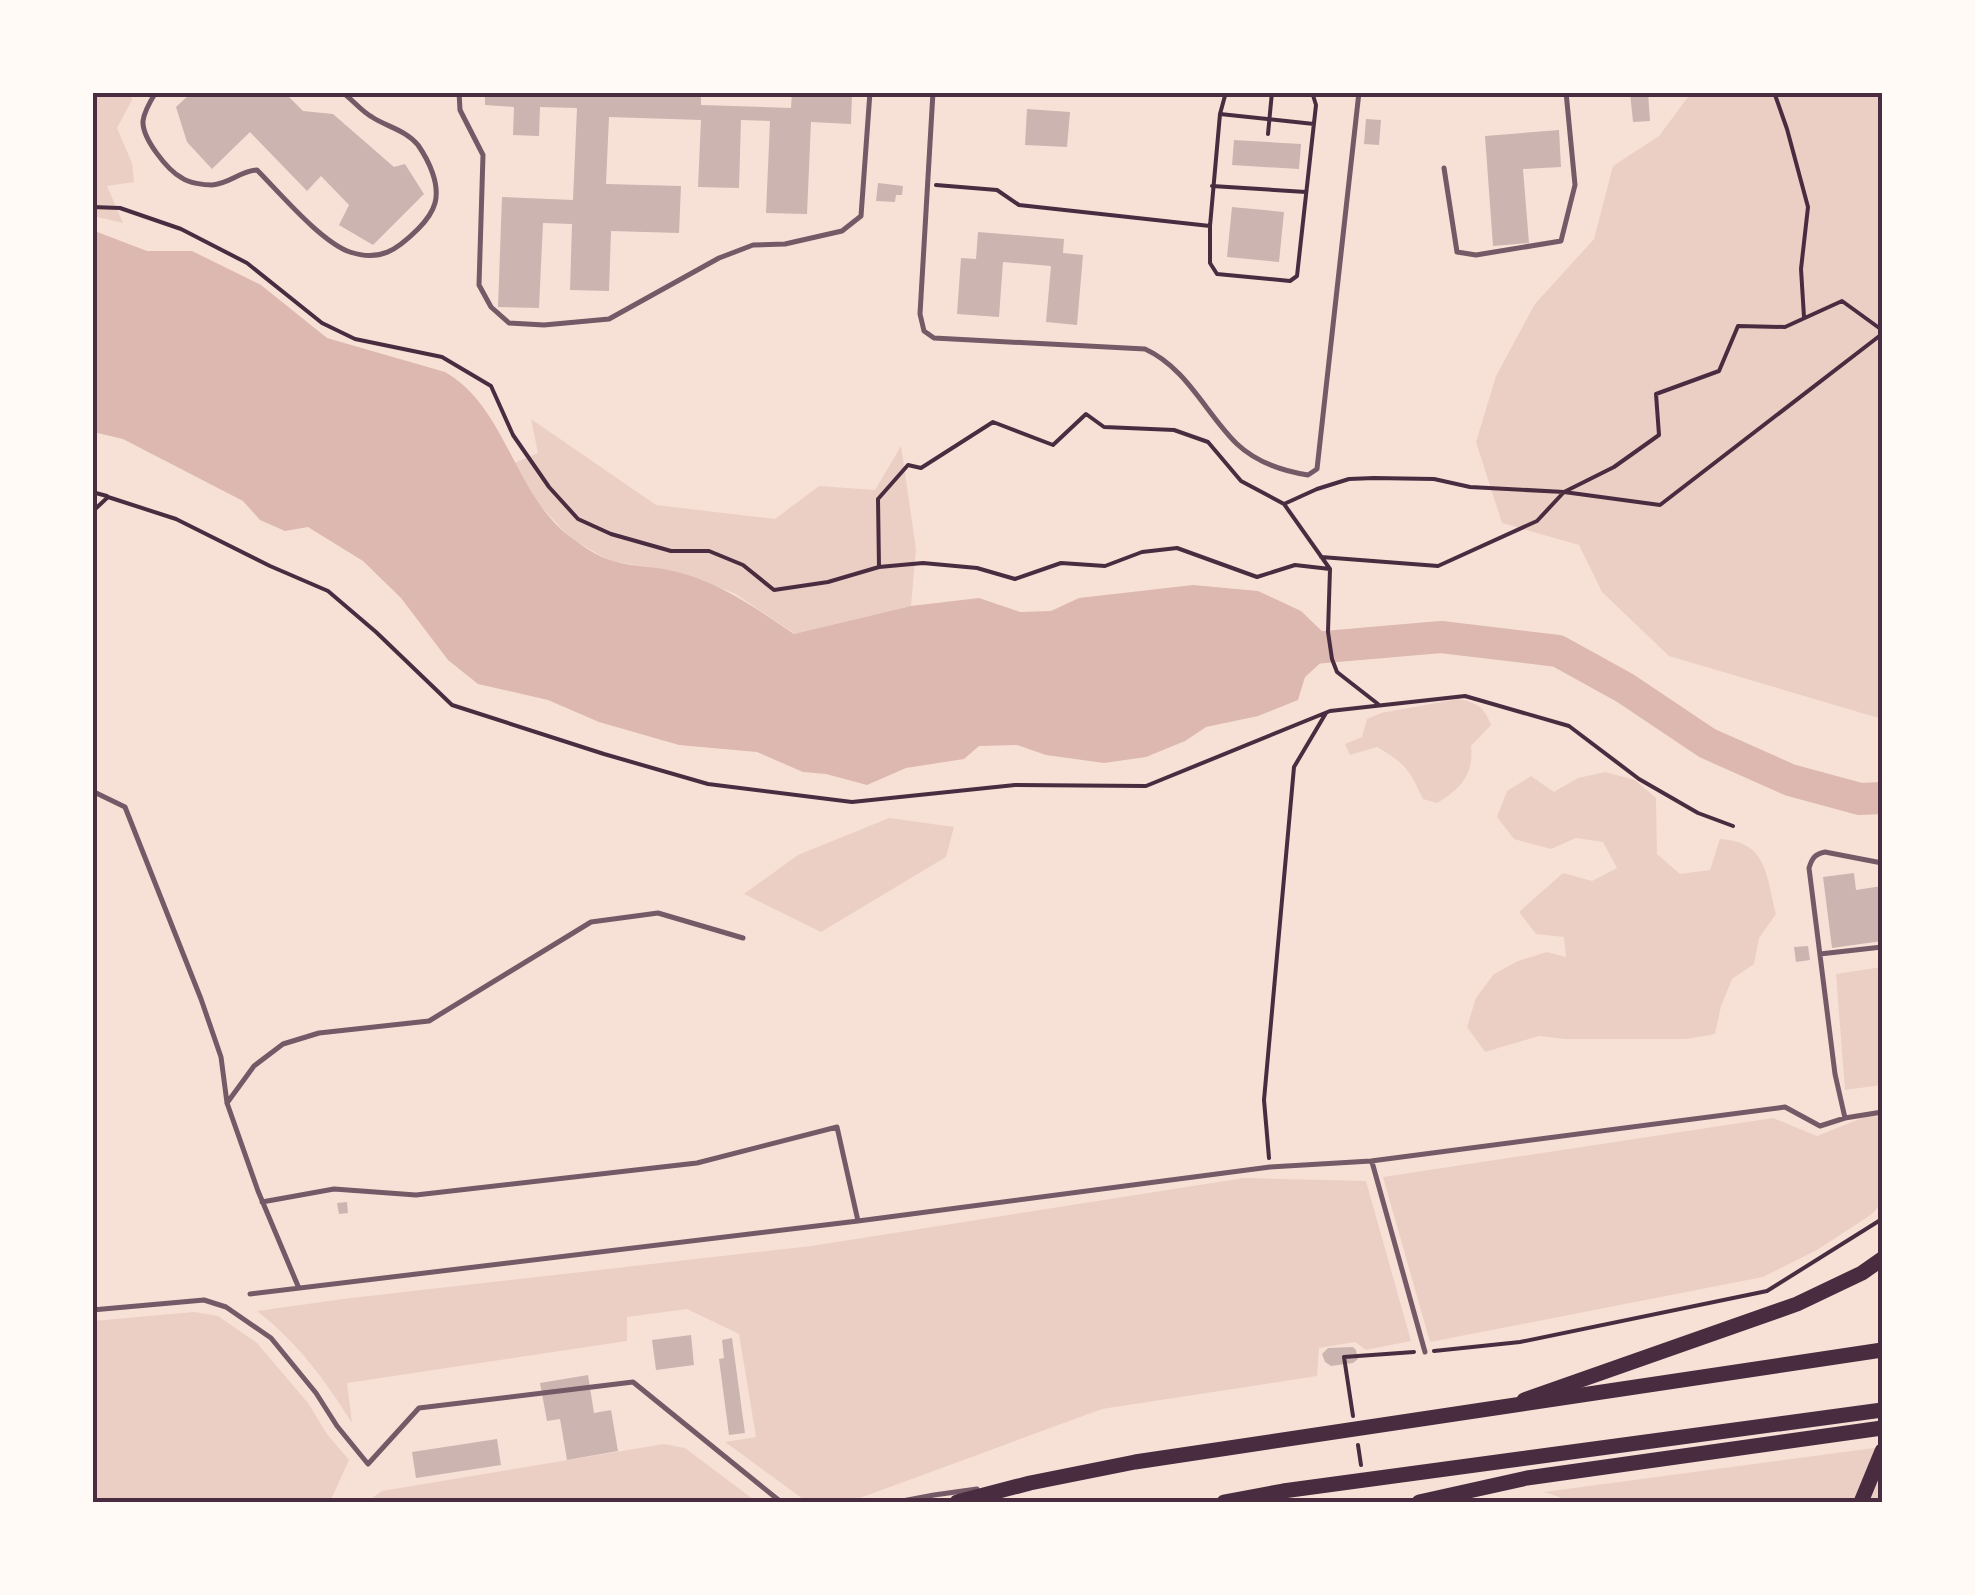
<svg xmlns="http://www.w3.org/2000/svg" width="1975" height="1595" viewBox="0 0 1975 1595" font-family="'Noto Serif',serif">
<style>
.green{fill:#ebcfc5}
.water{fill:#dcb8b0}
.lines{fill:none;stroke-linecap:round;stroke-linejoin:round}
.river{stroke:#dcb8b0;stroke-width:32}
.building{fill:#ccb4b1}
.path{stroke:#4a2c40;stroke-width:4}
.service{stroke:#755966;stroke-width:5}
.primary{stroke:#4a2c40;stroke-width:15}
.trunk{stroke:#4a2c40;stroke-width:15}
.neatline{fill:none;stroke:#4a2c40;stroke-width:4}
</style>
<rect width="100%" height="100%" fill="#f7e1d7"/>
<path class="green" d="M93,93h38l1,7 -15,28 15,35 2,19 -27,4 16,37 -30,-7z
M1691,93h191v626l-213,-63 -67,-64 -23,-47 -77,-22 -26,-81 20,-66 39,-72 59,-65 19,-73 46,-30z
M531,419l125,86 119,14 44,-33 56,4 26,-44 15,103 -5,57 -116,28 -61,-41 -59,-22 -65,-10 -40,-23 -31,-34 -25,-41 24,-10z
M1458,699c19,3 27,9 33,26l-20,21c3,28 -10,43 -34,57l-14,-4c-14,-30 -17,-35 -46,-52l-27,8 -5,-11 17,-7 5,-18 14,-6z
M1605,772l30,8 21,18 1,56 23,20 30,-4 10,-31c48,3 46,36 56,75l-17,24 -5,26 -22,15 -11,27 -6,28 -28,5h-121l-27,-3 -54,16 -18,-25 9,-29 18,-24 24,-13 29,-9 19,5 -2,-20 -28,-3 -17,-22 44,-39 29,8 25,-13 -14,-26 -27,-4 -25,11 -37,-10 -17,-22 10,-26 24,-15 23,16 24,-14z
M889,818l65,9 -8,30 -125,75 -77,-38 54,-39z
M1882,967v118l-37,5 -9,-116z
M1882,1110v93l-10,11 -55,36 -54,27 -333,65 -47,-165 390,-59 44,18z
M1244,1178l122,3 45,160 -45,9 -11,-8 -36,6 -2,28 -215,33 -253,93h-42l-82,-60 31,-5 -17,-103 -52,-25 -60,8v24l-280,42 5,40c-26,-42 -55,-81 -95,-112l94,-13 460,-52z
M194,1312l24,4 39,27 51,60 19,31 22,26 -19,42h-237v-181z
M664,1444l21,4 72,54h-391l16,-11z
M1882,1447v55h-308l-30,-10z"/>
<path class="water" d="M92,230l55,21h45l69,34 66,53 118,34c62,35 69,125 128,167 11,8 27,19 40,22 20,6 41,5 61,10 45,11 82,37 120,63l117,-28 68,-8 41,14 31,-1 28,-13 114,-13 65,6 43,20 26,25 -1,22 -21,19 -7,23 -40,16 -52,11 -21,14 -39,16 -42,6 -58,-8 -29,-10 -38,1 -15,13 -58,9 -39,17 -41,-11 -23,-2 -46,-20 -78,-7 -80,-23 -51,-22 -70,-16 -30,-24 -47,-62 -38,-37 -55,-34 -23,4 -25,-11 -17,-19 -120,-62 -30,-7z"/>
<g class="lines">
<path class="river" d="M1290,650l151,-13 117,14 67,37 82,55 83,37 70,19 22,-1"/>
</g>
<path class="building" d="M192,92h92l19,19 30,3 61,53 11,-3 19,30 -51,51 -34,-20 10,-20 -28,-29 -14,15 -57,-59 -38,37 -25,-27 -11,-35z
M485,92h216v13l90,3 1,-16h60l-1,32 -40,-2 -4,92 -41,-1 4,-92 -29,-1 -2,68 -41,-1 3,-67 -92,-3 -3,67 75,2 -2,47 -68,-2 -2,60 -39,-1 2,-66 -29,-1 -4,85 -41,-1 4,-110 71,3 4,-92 -37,-1 -1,29 -26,-1 1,-28 -29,-2z
M1630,92h18l2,29 -17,1z
M1027,109l43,3 -3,35 -42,-2z
M1366,119l15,1 -2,25 -15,-1z
M1559,130l2,37 -38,2 6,74 -36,3 -8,-110z
M1234,140l67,4 -2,25 -67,-4z
M878,183l25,3 -1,9h-6l-1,7 -19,-1z
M1232,207l52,5 -5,50 -52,-5z
M978,232l86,7 -1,14 20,2 -6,70 -31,-3 5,-56 -48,-4 -4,55 -42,-3 4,-56 15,1z
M1854,873l2,17 26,-4v55l-50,7 -9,-71z
M1808,946l2,14 -14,2 -2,-15z
M347,1202l1,11 -9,1 -2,-11z
M691,1335l3,30 -38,5 -4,-30z
M732,1338l13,95 -16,2 -10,-76 5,-1 -2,-18z
M1353,1347l3,3 2,9 -5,4 -22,3 -6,-4 -3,-8 6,-6z
M588,1375l6,38 17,-3 7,41 -51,9 -7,-41 -13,2 -7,-38z
M497,1439l4,26 -85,13 -4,-26z"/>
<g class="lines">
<path class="path" d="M1226,92l-6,22 -10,112v37l7,11 73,7 7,-5 19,-171 -4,-13
M1774,92l13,37 21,78 -7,62 3,48
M1220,114l94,10
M1268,134l4,-42
M936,185l61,5 22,15 191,21
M1212,186l94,6
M92,207l28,1 61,21 66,34 75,60 33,16 87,18 49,29 22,49 36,52 29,32 33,15 60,17h38l34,14 31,25 54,-8 51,-15 44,-4 54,5 38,11 46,-16 44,3 37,-14 35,-4 80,29 38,-12 35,4
M92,492l15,4
M1284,504l46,65 -2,63 4,27 5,13 41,32
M92,512l16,-15 68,22 94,47 58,25 48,41 76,73 152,49 104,30 144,18 163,-17 131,1 184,-75 135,-15 104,30 70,53 59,34 35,13
M1321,557l117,9 99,-45 27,-29 96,13 222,-171
M879,567l-1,-68 30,-34 13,3 72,-46 60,23 33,-31 18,13 70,3 34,12 33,39 43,23 33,-15 32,-10 25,-1 60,1 36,8 94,5 50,-25 45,-32 -3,-41 63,-23 19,-45 47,1 57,-26 40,29
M1269,1158l-5,-58 30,-333 32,-54
M1434,1351l86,-9 247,-51 115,-72
M1353,1416l-9,-59 70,-5
M1358,1445l3,20"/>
<path class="service" d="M156,92c-5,8 -12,20 -13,29 -1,17 24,49 39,57 7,5 22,7 30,7 17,-1 28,-14 45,-15 23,23 64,72 93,82 30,10 47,-2 68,-23 7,-7 14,-15 17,-26 5,-19 -6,-42 -17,-58 -12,-15 -31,-18 -46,-28 -11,-6 -19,-17 -30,-25
M459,92l1,18 23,45 -4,130 12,22 18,16 35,2 65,-6 110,-61 34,-13 32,-1 57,-13 19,-15 9,-124
M933,92l-13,222 4,17 10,7 211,11c42,19 61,65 92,95 19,18 46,27 71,31l9,-6 42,-377
M1444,168l13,84 19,3 85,-14 14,-56 -9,-93
M92,791l33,16 76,192 20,58 6,46 31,88 40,95
M1882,863l-57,-11c-10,2 -13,6 -16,16l26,206 10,44 37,-6
M1820,954l62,-7
M227,1103l27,-37 29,-22 36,-11 110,-12 162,-99 67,-9 85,25
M1372,1162l53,190
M262,1202l72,-13 82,6 281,-32 140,-36 21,94
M250,1294l608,-73 412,-54 101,-6 414,-54 35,19 25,-8
M92,1310l112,-10 22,7 45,31 45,55 21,33 31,38 51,-56 214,-26 148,120
M897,1502l37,-7 43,-6"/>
<path class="primary" d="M1524,1400l273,-96 65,-31 20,-14
M1419,1502l108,-24 355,-50
M1861,1502l21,-51"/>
<path class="trunk" d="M957,1502l73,-19 105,-21 747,-112
M1224,1502l59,-11 599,-81"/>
</g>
<rect width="1975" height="1595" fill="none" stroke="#fffaf5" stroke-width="190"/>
<rect x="95" y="95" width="1785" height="1405" class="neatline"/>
</svg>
